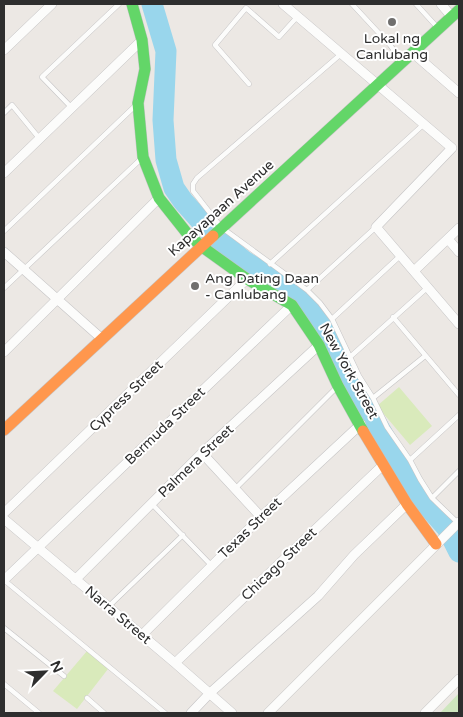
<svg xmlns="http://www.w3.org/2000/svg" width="463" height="717" viewBox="0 0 463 717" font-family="'Varela Round',sans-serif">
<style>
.green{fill:#cee6be}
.pitch{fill:#d9eabb}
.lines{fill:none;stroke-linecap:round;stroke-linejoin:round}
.river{stroke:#99d6ec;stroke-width:21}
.lane-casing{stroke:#c5c4c5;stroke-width:5.5}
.street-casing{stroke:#c5c4c5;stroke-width:10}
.fast-casing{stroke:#c5c4c5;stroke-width:12}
.slow-casing{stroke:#c5c4c5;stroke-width:12}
.lane{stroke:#fcfcfb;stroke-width:4.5}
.street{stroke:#fcfcfb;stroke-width:9}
.fast{stroke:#63d668;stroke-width:11}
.slow{stroke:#ff974d;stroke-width:11}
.poi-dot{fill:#706f6e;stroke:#fff;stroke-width:2}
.labels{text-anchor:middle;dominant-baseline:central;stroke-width:4;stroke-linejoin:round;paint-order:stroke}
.poi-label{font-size:14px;fill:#2e2e2e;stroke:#fff}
.street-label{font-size:14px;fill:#2e2e2e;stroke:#fff}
</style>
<rect width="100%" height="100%" fill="#ece8e4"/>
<path class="green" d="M146,4h12l14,44v9l-5,43 5,66 4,16 8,16 28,28 -6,6 -34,-39 -11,-30 -5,-59 5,-24v-17l-2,-14z
M459,693v20h-19z"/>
<path class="pitch" d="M399,387l33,39 -22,19 -33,-39z
M87,651l21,18 -31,40 -24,-18z"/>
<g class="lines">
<path class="river" d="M152,4l14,47 -3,69 3,40 8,28 9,13 31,35 30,25 29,18 31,23 25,33 15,33 75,128 28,32 12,24"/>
<g class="lane-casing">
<path id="lane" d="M352,4l38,41 12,16
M416,4l21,23
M341,54l-144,124 -4,6v7l28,36 86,63 13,13 12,16 27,57 14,22 14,29 23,33 10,19 12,19 26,25
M249,84l-34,-39 31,-37 33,29 19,-21
M72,108l-30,-31 77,-73
M4,113l8,-8 27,33
M4,231l131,-125
M270,264l154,-140
M4,288l138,-130
M307,290l69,-63
M393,317l66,78
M332,319l68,-63
M350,357l77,-69
M373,398l52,-42
M410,460l49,-45
M235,489l102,-102
M432,498l27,-27
M151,503l60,62
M4,580l161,133
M108,607l75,-72
M4,628l60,48
M4,684l35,29
M87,698l17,15"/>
</g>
<g class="street-casing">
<path id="street" d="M283,4l169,144 -76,79 83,97
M441,4l11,13
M4,50l48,-46
M413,53l46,40
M4,173l138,-133
M448,239l11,13
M4,252l97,86
M414,271l45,-43
M4,352l155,-154
M202,453l59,64
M4,513l243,-234
M4,519l171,144 57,50
M4,580l288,-275
M75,580l127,-127 117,-108
M142,635l119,-118 100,-93
M175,663l208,-198
M191,713l19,-20 108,-97 36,-41 53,-51
M268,713l191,-191
M425,713l34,-34"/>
</g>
<g class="fast-casing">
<path id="fast" d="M132,4l10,36 3,29 -7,34 5,54 16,41 27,34 15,14 46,33 45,26 27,40 19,41 25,45
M213,236l246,-226"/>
</g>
<g class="slow-casing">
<path id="slow" d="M4,430l209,-194
M363,431l44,73 29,40"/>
</g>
<use href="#lane" class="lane"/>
<use href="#street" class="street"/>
<use href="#fast" class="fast"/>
<use href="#slow" class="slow"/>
</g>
<g class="poi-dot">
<circle cx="392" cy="22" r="5"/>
<circle cx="195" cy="286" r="5"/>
</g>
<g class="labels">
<g class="poi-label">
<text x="392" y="38">Lokal ng<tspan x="392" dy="16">Canlubang</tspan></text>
<text x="205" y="278" text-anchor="start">Ang Dating Daan<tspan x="205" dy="16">- Canlubang</tspan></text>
</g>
<g class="street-label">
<text transform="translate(221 208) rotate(-42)">Kapayapaan Avenue</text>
<text transform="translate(349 371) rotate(61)">New York Street</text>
<text transform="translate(126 396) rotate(-44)">Cypress Street</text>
<text transform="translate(165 426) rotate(-44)">Bermuda Street</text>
<text transform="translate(196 461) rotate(-44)">Palmera Street</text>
<text transform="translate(250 528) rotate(-44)">Texas Street</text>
<text transform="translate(279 564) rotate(-44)">Chicago Street</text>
<text transform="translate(118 615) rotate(40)">Narra Street</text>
</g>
</g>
<rect width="463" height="717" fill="none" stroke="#2e2e2e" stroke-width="10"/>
<g transform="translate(45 672) rotate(66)" stroke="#ffffff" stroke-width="4" paint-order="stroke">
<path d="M0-4L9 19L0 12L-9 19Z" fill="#2e2e2e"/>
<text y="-8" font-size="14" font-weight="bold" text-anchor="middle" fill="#2e2e2e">N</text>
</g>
</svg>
